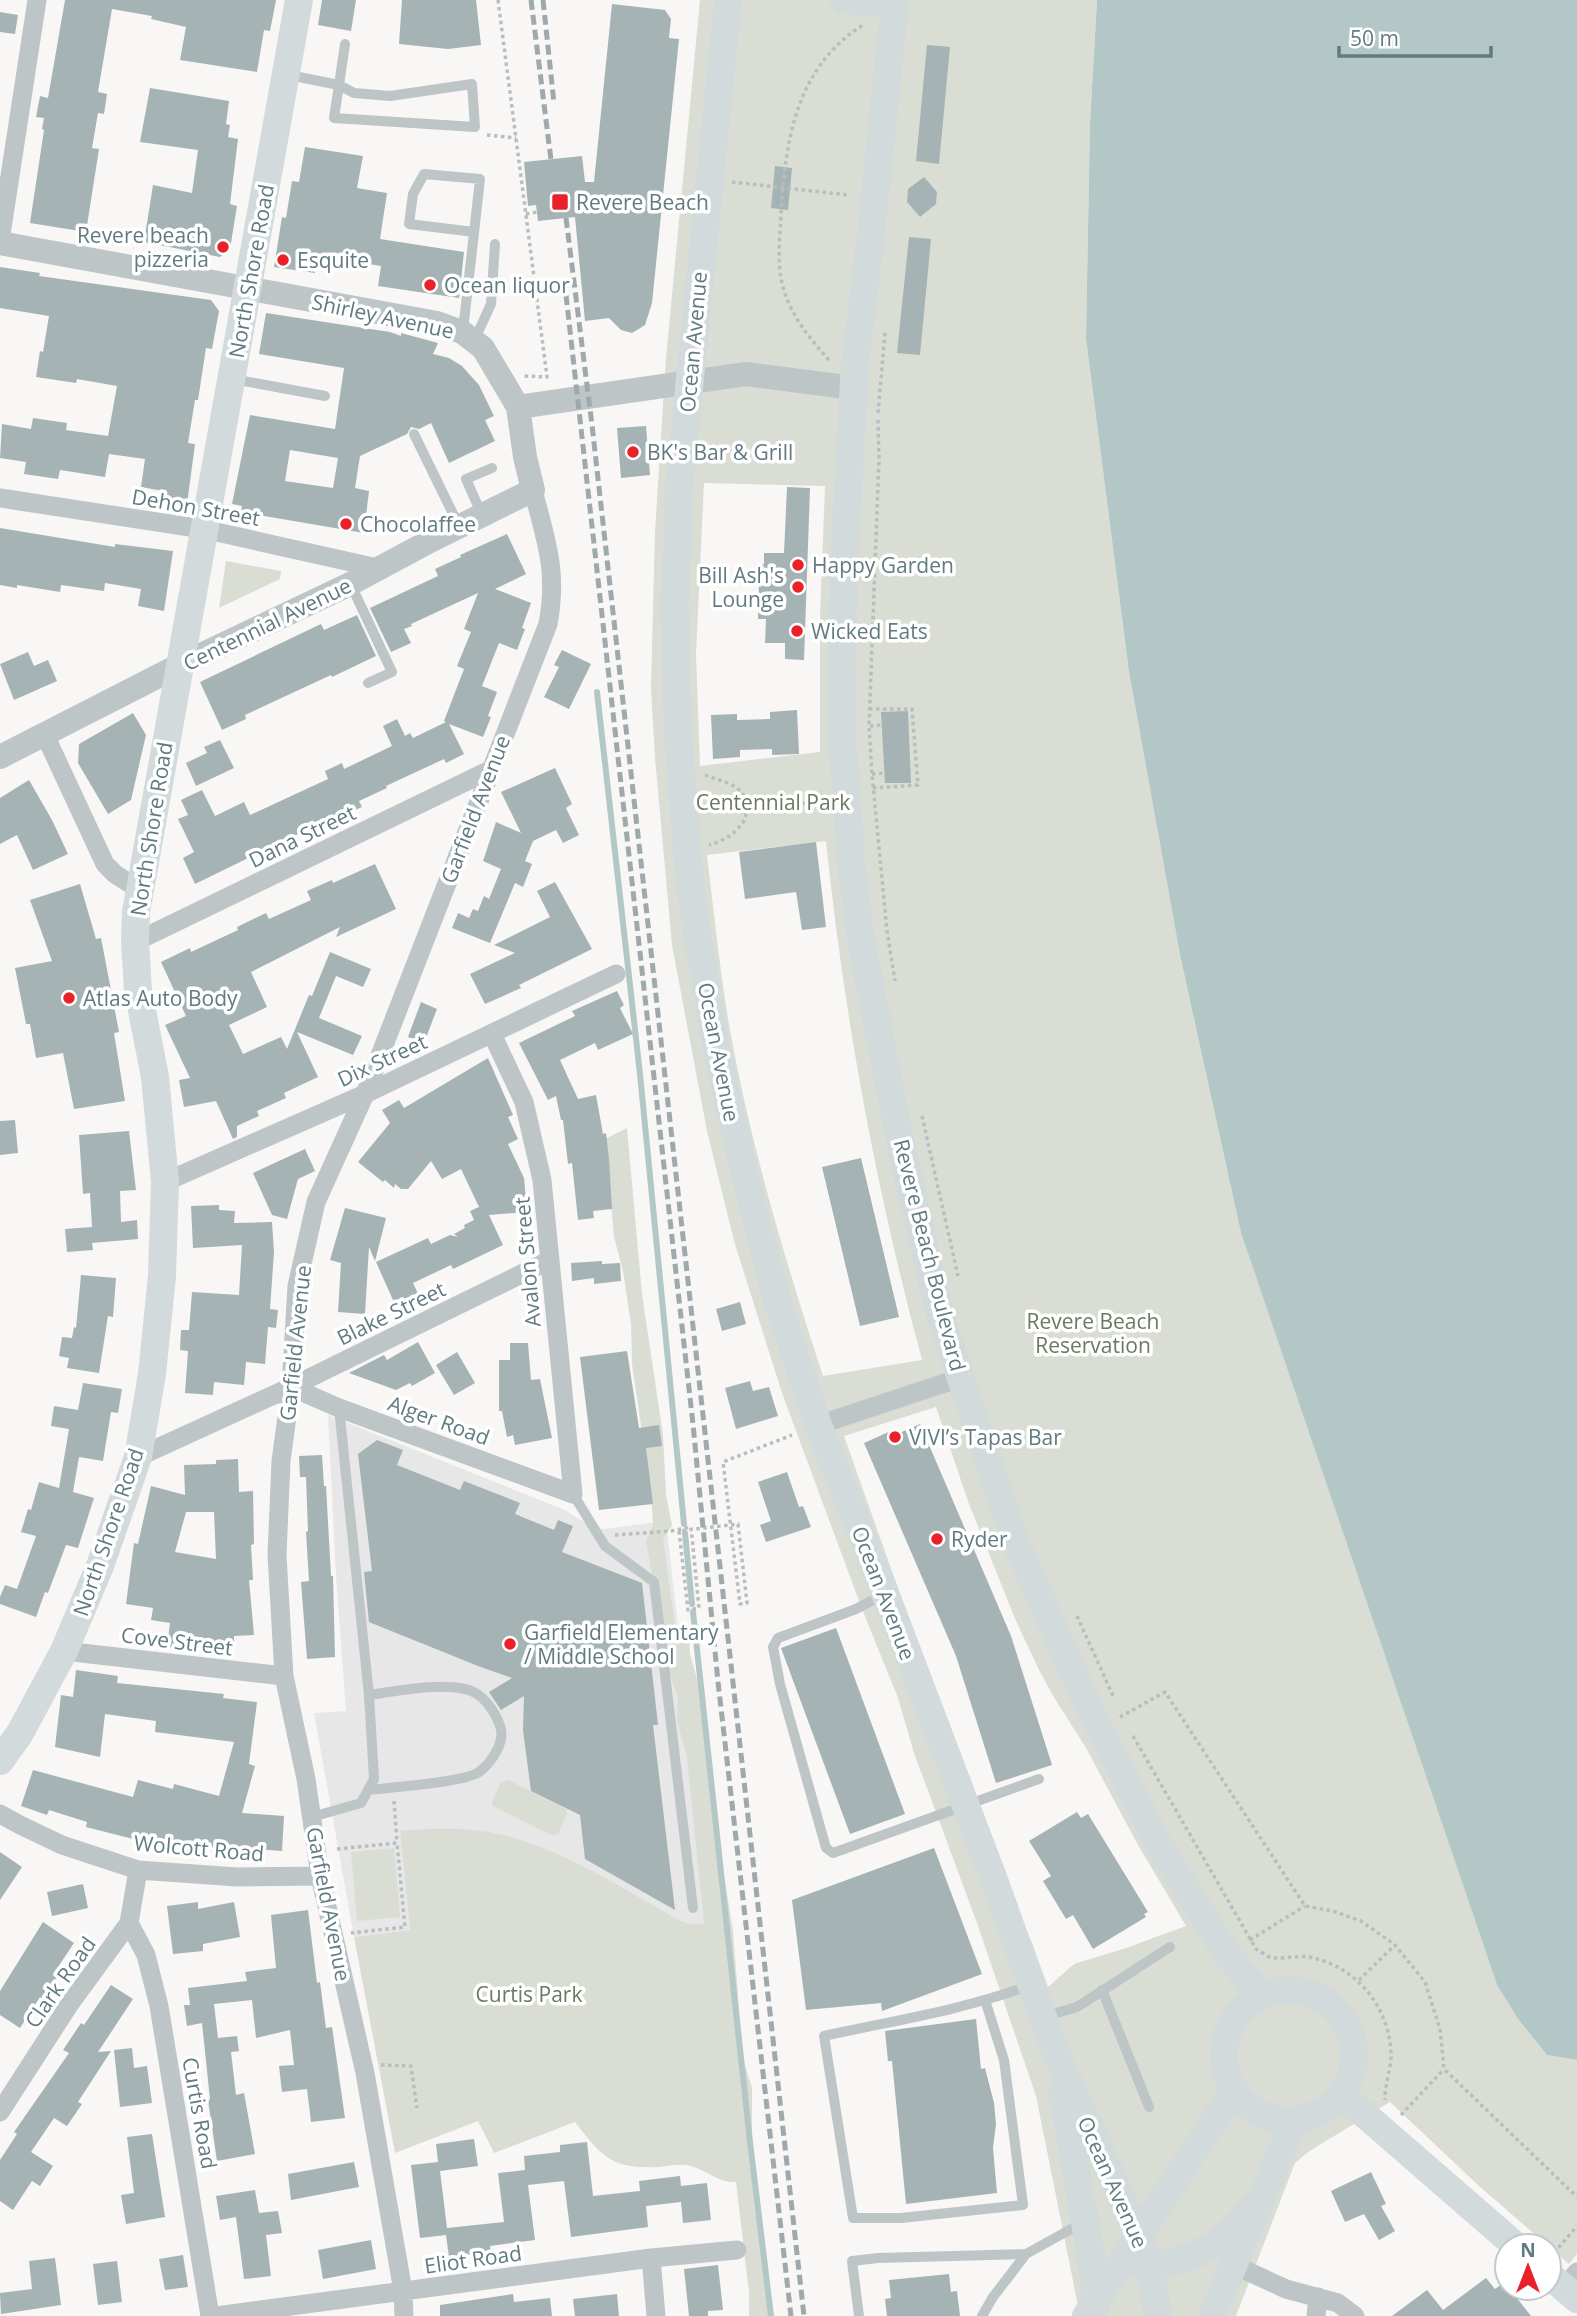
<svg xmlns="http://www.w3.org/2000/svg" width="1577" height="2316" viewBox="0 0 1577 2316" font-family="'Open Sans',sans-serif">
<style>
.built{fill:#e6e7e6}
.green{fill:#d9ddd4;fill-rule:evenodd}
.water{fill:#b4c7c7}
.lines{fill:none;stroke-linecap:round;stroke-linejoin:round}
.stream{stroke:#b4c7c7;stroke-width:6}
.building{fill:#a5b3b5;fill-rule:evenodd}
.path{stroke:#b8bebf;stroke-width:3.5;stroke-dasharray:3.5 3.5;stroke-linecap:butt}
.service{stroke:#bec5c7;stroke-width:10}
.minor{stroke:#bec5c7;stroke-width:19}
.tertiary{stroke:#bec5c7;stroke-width:24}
.secondary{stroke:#d2dadc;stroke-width:28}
.rail{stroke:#9da9ac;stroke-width:5;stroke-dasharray:10 5;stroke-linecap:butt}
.poi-dot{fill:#eb2129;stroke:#fff;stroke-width:2.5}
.labels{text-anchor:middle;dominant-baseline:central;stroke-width:7;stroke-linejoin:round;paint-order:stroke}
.poi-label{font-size:21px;fill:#617b81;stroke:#fff;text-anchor:start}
.street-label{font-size:21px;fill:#617b81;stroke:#fff}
.park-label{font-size:21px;fill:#6c7961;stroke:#fff}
</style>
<rect width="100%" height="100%" fill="#f8f7f5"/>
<path class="built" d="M328,1415l237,95 31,20 70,-9 45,403h-21l-11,-4 -102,-56 -43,-19 -32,-10 -31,-5 -71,1 10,99 -56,7 -40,-224 32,-2 -10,-136z"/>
<path class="green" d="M700,0h397l-7,122 -4,217 43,333 51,283 61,278 256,752 21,34 29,36 30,5v194l-8,10 -90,-78 -89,-84 -82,50 -13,11 -59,153h-156l-44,-220 -59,-173 -63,-170 -16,-55 -36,-89 -80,-216 -48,-152 -27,-110 -35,-186 -17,-187 -4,-69 2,-82 2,-76 11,-173zM704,483l121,3 -5,131v135l-120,14 -4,-112zM826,841c18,175 50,349 96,519l-99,16c-37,-113 -72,-229 -93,-346 -10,-58 -16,-117 -23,-175zM936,1407l33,97 47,117 23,49 16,29 31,49 52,97 48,81 -60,22 -52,16 -26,23 -16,-44 -27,-62 -68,-183 -93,-262z
M226,561l55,10 -1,8 -61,29z
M627,1128l15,166 21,141 3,59 6,32 -9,12 12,88 14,6 1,22 12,43 14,129 17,105 10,128 9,29v49l4,68 15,111h-22v-24l-13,-110c-20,1 -30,-14 -50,-17 -8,-1 -18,1 -26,2 -49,2 -57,-9 -85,-45l-81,31 -16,-32 -83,32 -41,-216 56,-7 -10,-99c35,-3 69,-4 103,4 63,16 120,54 176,85l11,4h14l-17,-167 -10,-36 1,-24 -9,-24 -23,-132 7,-16 -2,-31 -19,-130 -1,-40 -8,-53 -9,-34 -9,-98z
M508,1780l58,29 1,5 -9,20 -7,1 -58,-29 -1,-5 9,-19z
M394,1848l6,69 -43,4 -6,-69z"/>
<path class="water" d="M1097,0h480v2060l-30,-5 -29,-36 -21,-34 -256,-752 -61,-278 -51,-283 -43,-333 4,-217z"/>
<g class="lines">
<path class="stream" d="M597,692l43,382 44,450
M685,1533l7,71
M693,1612l57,530 21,174"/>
</g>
<path class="building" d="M65,0h211l-6,31 -6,-1 -7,42 -77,-12 6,-33 -35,-8 1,-3 -40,-7 -14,83 9,2 -3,20 -6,-1 -6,35 7,1 -13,83 -56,-9 14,-93 -2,-1 2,-11 -8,-1 4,-21 8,2z
M322,0h34l-5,31 -33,-6z
M402,0h74l5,45 -33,4 -49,-5z
M612,4l53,6 6,9 -2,19 10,1 -27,264 -7,22 -13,8 -11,-3 -12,-12 -24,3 -10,-104 -37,4 -2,-16 -8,1 -4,-44 58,-6 3,26h9z
M0,12l18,3 -3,19 -15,-2z
M927,45l23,2 -11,117 -23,-3z
M150,88l79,13 -3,23 4,1 -2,12 10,2 -8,65 7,2 -7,43 -10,8 -76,-15 9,-57 39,8 6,-43 -58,-8z
M305,147l58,9 -6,32 30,5 -7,46 84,13 -5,46 -81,-12 3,-20 -63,-10 -3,17 -41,-6 8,-50 4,1 6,-37 7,1z
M775,166l17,2 -4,42 -17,-2z
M924,177l13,15 -1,12 -16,13 -13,-15 1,-13z
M909,237l22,2 -11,116 -23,-2z
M0,267l40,6 -1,3 172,24 8,11 -7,38 -6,-1 -8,52h-3l-7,43 7,1 -8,60 -26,-4 2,-9 -22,-4 4,-28 -36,-5 -4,23 -45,-7 -2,9 -34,-5 2,-12 -26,-4 2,-34 29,5 2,-11 34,5 -1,7 42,6 9,-50 -40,-7 -1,4 -40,-6 4,-26 3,1 6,-36 -49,-8z
M266,313l124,19 11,4v-3l37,10 -5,11 16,4 13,8 17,19 15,31 -9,4 10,21 -46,22 -18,-40 -12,6 -8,-2 -4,7 -47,22 -5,32 14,3 -5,42 -123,-21 1,-6 -10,-2 18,-89 85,14 9,-61 -85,-14zM290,450l48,8 -5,30 -48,-7z
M646,426l4,49 -29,3 -4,-50z
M787,487l23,1 -6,172 -19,-1v-16h-20l1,-24h-8l1,-38 -4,-1v-16h9v-11h20z
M0,528l115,19v-3l58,7 -9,60 -26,-5 3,-17 -36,-6 -1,8 -43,-6 -1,7 -43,-7v3l-17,-3z
M507,534l19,40 -31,15 36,14 -9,25 3,1 -8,21 -18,-7 -17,43 15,6 -9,24 3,1 -8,20 -34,-13 15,30 -18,9 -2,-4 -58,27 1,2 -28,13 3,6 -73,31 -94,46 -12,-26 11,-6 -16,-33 10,-4 -7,-15 21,-10 13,26 29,-14 6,13 78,-36 -3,-8 17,-8 2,6 48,-23 -9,-20 14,-7 8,17 5,-3 3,5 33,-16 -2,-1 20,-52 -7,-3 14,-34 -7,-3 14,-36 -67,31 1,2 -8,3 7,14 -20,9 -21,-44 68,-32 -3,-7 26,-12 -1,-2z
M357,615l19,41 -44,21 -1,-2 -86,40 1,4 -24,11 -22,-48 121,-58 3,6z
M562,650l29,14 -22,45 -25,-12 15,-30 -5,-2z
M28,652l6,14 14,-6 9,21 -43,19 -14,-36z
M797,710l2,44 -27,1v-6l-32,1v7l-27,2 -2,-44 26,-1v6l33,-1v-7z
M908,711l3,72h-26l-4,-71z
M133,713l13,22 -15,65 -23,14 -30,-51 1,-19z
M220,740l14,28 -38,18 -10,-23 21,-10 -3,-6z
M555,768l17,36 -6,4 13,27 -16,8 -7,-13 -23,11 -8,20 7,3 -9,23 -8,-4 -25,60 -38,-15 6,-15 11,5 4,-9 5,2 6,-15 5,3 12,-30 -18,-8 13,-39 25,11 -20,-41z
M29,780l23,40 16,34 -35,16 -16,-35 -17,9v-46z
M816,842l10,85 -24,3 -6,-38 -51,7 -6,-47z
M375,864l21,45 -60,28 4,-10 -89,45 16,35 -38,18 14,29 38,-17 6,12 22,-54 3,1 18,-44 41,17 -8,18 -27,-11 -17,42 43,18 -9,19 -56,-23 21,45 -34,16 2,5 -29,13 2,5 -22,10v11l-4,2 -17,-38 -32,6 -5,-27 11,-2 -25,-53 21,-9 -25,-54 29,-14 1,4 47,-22 -1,-3 29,-14 3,6 42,-19 -4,-9 25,-11 1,3z
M555,882l37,67 -73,36 2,3 -36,16 -15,-30 45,-21 -21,-8 56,-28 -13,-26z
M80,884l16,55 5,-1 18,94 -5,1 11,68 -51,8 -11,-56 -27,5 -6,-34h-4l-11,-56 37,-7 -22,-61z
M617,991l7,14 -4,3 13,26 -35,16 -3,-7 -35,17 18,39 18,-4 7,39 3,-1 3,26 3,50 -19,2 1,7 -16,2 -6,-57 -4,1 -5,-44h-2l-5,-24 -8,4 -29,-57 56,-27 -3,-5z
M421,1002l16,7 -13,34 -16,-6z
M488,1058l25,57 -5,2 10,22 -10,5 16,34 3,34 -38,3 14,30 -50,24 -2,-4 -38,18 7,15 -23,11 -21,-47 52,-24 3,6 19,-9 8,2 -4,-3 11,-6 -1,-3 10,-5 -4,-9 9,-4 -18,-38 -19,10 -11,-18 -23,28h-7l-6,-5 -1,4 -9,-8 -2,2 -25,-20 32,-39 -8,-13 17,-10 5,8z
M15,1120l3,33 -18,2v-34z
M129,1131l7,59 -16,1 1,31 16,-2 1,19 -46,4 1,7 -26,2 -2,-23 27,-2 -2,-34 -7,1 -4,-59z
M305,1149l10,22 -17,8 -11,40 -15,-4 -19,-42z
M861,1158l38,159 -39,9 -38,-159z
M219,1205v5l16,1 -1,12 38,-1 2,30 -4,57 8,1 -2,18 -8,-1 -3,37 -19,-2 -2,23 -30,-3 -1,13 -28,-2 3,-42 -8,-1 1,-20h8l3,-38 47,3 3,-50 -49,3 -2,-42z
M345,1208l41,10 -11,43 -6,-14 -4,67 -27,-2 3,-49 -11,-3z
M602,1261v3l18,-1 1,18 -27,3v-6l-22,3 -1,-18z
M81,1275l35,3 -3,39 -5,-1 -9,57 -32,-5 2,-10 -10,-2 3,-19 10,1 2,-11 2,1z
M740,1302l6,22 -24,7 -6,-22z
M418,1342l17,31 -23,13 -2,-3 -14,7 -47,-17 35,-18 3,5z
M510,1343h18l3,37 9,-1 12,59 -37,7 -2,-10 -6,2 -5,-26h-3v-51h11z
M627,1351l12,77 20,-3 3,21 -16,2 7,56 -54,6 -19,-153z
M457,1352l18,31 -21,12 -18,-30z
M750,1381l3,10 16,-4 9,29 -42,13 -11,-41z
M83,1383l39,6 -4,24 -7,-1 -8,49 -24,-4 -6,35 21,6 -16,50 -12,-3 -18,48 -3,-1 -9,25 -36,-13v-7l5,-12 12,4 19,-53 -15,-4 7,-23 3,1 8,-28 20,6 10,-59 -18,-3 3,-20 24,4z
M920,1424l91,212 41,129 -56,18 -40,-127 -92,-213 29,-13 2,5z
M377,1440l26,10 -6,15 63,25 4,-9 56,22 -5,11 39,16 4,-10 15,6 -11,26 80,31 16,142h-5l22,185 -90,-51 -5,-44 -49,-24 -8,-61 1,-34 -23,14 -12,-18 23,-14 -34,-12 -109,-44 -5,-50 8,-1 -14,-117z
M322,1455l2,31h2l5,90h2l2,81 -28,2 -6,-77 8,-1 -3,-49 2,-1 -2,-54h-6l-1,-21z
M238,1459l1,33 14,-1 1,53 -3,1 2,35h-4l5,55 -20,1v7l-41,2v5l-26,-3 3,-24 -19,-3 2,-12 -27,-4 8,-61 4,1 13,-58 34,9 -1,-30 32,-1v-4zM186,1512h28l2,47 -41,-7z
M787,1472l12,35 4,-1 8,21 -45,15 -6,-17 11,-4 -13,-39z
M836,1628l69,186 -55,20 -69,-186z
M76,1670l42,6 -1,7 107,11 -1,4 34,4 -8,62 6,2 -13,47 42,3 -2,35 -55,-4 -1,4 -36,-11 -2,6 -37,-10 -2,7 -63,-16 1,-5 -38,-12 -2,5 -26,-9 12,-36 100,27 5,-17 35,9 1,-5 45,12 15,-54 -79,-10 1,-11 -51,-7 -5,43 -45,-10 6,-52 12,2z
M1077,1812l4,6 7,-4 60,98 -4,2 2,3 -53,32 -20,-34 -7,4 -23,-38 8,-5 -22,-35z
M934,1848l48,126 -100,37 -1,-8 -75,7 -14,-110z
M0,1852l22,15 -22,33z
M83,1884l5,24 -36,8 -5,-24z
M198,1902v7l36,-7 6,35 -37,7v7l-30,3 -6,-48z
M308,1910l9,73 3,-1 6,46 6,-1 13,91 -34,4 -4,-33 -25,3 -3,-26 15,-1 -4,-35 -34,8 -4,-38 -38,4 4,34 19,-2 2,15 -8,1 5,43 8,-2 11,61 -38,7 -9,-61 2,-1 -8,-76 -15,3 -3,-21h6l-2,-17 59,-7 -2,-9 31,-4 -5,-53z
M43,1922l31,21 -20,30 4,3 -15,23 -3,-2 -20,31 -20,-13v-24z
M111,1985l22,14 -35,53 13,-1 -33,51 4,2 -15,22 -13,-8 -23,34 22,14 -13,20 -8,-5 -19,29 -13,-9v-41l17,-26 -3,-2 55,-79 -6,-3 18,-27 3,2z
M976,2019l5,50 4,-1 9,35 2,21 -3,24 4,45 -91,11 -14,-143h-4l-3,-30z
M132,2048l2,20 13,-2 5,37 -32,4 -6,-57z
M152,2134l13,83 -39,7 -5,-29 13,-2 -7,-56z
M474,2139l4,27 -38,5 7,57 57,-6 -6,-49 27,-3 -1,-14 36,-4v-7l27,-3 6,54 47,-5 -1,-10 41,-5 1,10 26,-3 4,37 -28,3 -2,-21 -35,4 2,21 -77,10 -7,-56 -36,4 7,55 -45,6 1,6 -42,5 -3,-22 -26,3 -9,-73 27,-3 -2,-18z
M354,2162l5,25 -68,13 -3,-26z
M1371,2172l15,32 -5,2 14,25 -16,9 -15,-26 -19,8 -14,-31z
M255,2190l4,23 19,-2 4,22 -16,2 5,41 -27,3 -8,-62 -16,3 -4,-24z
M371,2240l5,29 -53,10 -5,-29z
M183,2255l5,32 -23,3 -6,-31z
M55,2258l6,47 -60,9 -1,-21 32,-4 -3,-28z
M117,2261l5,41 -24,3 -5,-41z
M718,2265l5,45 -15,1v5h-19l-5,-47z
M949,2274l2,18 6,-1 3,25h-73l-2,-17 6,-1 -2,-18z
M1486,2278l9,11 10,-7 2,6h2l22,28h-139l35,-26 16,20z
M513,2294l1,8 36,-4 2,18h-112v-11z
M617,2294l2,22h-44l-2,-17z"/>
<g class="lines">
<path class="path" d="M498,0l49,377 -24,-1
M487,135l29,3
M732,182l116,13
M526,214l11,-2
M829,360c-20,-22 -40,-47 -47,-77 -5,-22 -2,-46 -1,-69 4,-73 15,-147 82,-189
M878,413l7,-80
M878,420l1,38 -10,268 3,48 15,157 8,50
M869,709h43l6,76 -45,3
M870,726l12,-1
M872,774l12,-1
M705,775c10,4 24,7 32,13 5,4 8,8 9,14 5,23 -18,38 -37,43
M747,807l75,-5
M922,1116l36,160
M615,1535l56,-4 20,-4 8,81 -11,2 -9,-79 59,-7 9,79 -7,1 -17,-142 69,-27
M1077,1616l37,82
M1120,1717l45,-25 140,214 28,5 28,10 34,24 30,37 15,47 4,40 133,128
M1133,1736l123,213c4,2 10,7 14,8 12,3 27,-2 39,0 47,9 79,48 82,95 1,16 -7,34 -6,48
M394,1801l3,42
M337,1849l60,-6 8,84 -54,6
M1250,1940l55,-34
M1359,1980l36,-35
M381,2065l30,1 6,42
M1401,2115l43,-46
M1554,2253l23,-27"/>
<path class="service" d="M289,75l50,10 6,-41
M472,84l3,43 -141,-9 5,-33 15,8 36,3z
M463,331l17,-152 -56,-5 -11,20 -4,30 65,8
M475,339l16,-35 4,-60
M233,379l92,17
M414,434l45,92
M482,515l-16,-36 26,-11
M351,585l41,87 -24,11
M573,1494l32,52 49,36 39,326
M882,1595l-26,14 -78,29 -5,9 7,37 46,164 7,5 206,-74
M368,1790c20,-2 98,-8 111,-18 12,-9 27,-30 21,-46 -5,-15 -18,-34 -35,-37 -28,-6 -68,2 -96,6
M312,1817l49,-14 13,-24 -5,-84 -30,-287
M1102,1990l47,117
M985,2000l19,60 19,145 -122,13h-48l-29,-182c68,-15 139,-26 204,-50
M1046,2016l31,-9 93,-60
M859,2316l-7,-55 26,-3 148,-4
M982,2316l11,-19 33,-43 56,-31"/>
<path class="minor" d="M0,241l37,-241
M0,498l203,31 179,40
M45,735l60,129 10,10 23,15
M135,942l355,-172
M165,1182l200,-88 251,-120
M291,1387l48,21 234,86 -31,-314 -18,-78 -32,-68
M818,1425l142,-47
M138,1457l153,-70 257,-126
M64,1651l220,25
M0,1814l20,11 42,20 76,25 99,7 83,-1
M129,1923l17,32 13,51 51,310
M0,2112l69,-107 60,-82 9,-53
M651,2258l5,58
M1234,2265l52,24 52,14 17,13
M1564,2288l13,-16
M216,2316l435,-58 86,-8
M404,2316l-1,-25 -38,-218 -45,-197 -14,-97 -22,-103 -7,-121 4,-94 10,-74 6,-101 19,-84 49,-108 183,-470c10,-53 -2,-83 -15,-134
M1316,2316l2,-19"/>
<path class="tertiary" d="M0,243l437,80 25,9 21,16 35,59 7,50 8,33 -103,51 -80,43 -172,82 -178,91
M518,407l228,-33 108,14"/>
<path class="secondary" d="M728,0l-49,488 -4,116 2,114 10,134 7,63 23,136 30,133 30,116 41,125 67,168 109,287 62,173 82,181 14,44 6,38
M844,0l50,5
M895,0l-24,235 -16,129 -10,181 -3,104 1,102 9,121 10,74 40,205 38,164 74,223 71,161 72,143 70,112 34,42
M0,1761l20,-28 44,-82 36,-85 38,-109 14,-83 10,-98 3,-94 -10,-105 -17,-87 -3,-48 1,-30 163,-912
M1224 2055a65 65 0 1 1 130 0a65 65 0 1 1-130 0Z
M1062,2091l32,183 2,32
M1341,2094l175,152
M1129,2263c54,6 90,-14 123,-55
M1549,2275l28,24
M1086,2316l148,-226
M1212,2316l83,-197"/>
<path class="rail" d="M531,0l20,160
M543,0l11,103
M566,218l26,207 212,1891
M566,295l127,1129 25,258 73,634"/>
</g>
<g class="poi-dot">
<rect x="551" y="193" width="18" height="18" rx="3.5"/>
<circle cx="223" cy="247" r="7"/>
<circle cx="283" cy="260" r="7"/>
<circle cx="430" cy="285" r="7"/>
<circle cx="633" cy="452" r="7"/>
<circle cx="346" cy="524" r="7"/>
<circle cx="798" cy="565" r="7"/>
<circle cx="798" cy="587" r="7"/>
<circle cx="797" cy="631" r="7"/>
<circle cx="69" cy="998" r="7"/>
<circle cx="895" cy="1437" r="7"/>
<circle cx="937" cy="1539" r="7"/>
<circle cx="510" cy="1644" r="7"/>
</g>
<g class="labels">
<g class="poi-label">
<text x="576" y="202">Revere Beach</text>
<text x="209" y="235" text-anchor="end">Revere beach<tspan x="209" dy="24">pizzeria</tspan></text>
<text x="297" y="260">Esquite</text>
<text x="444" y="285">Ocean liquor</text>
<text x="647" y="452">BK's Bar &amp; Grill</text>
<text x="360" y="524">Chocolaffee</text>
<text x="812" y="565">Happy Garden</text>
<text x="784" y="575" text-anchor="end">Bill Ash's<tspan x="784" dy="24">Lounge</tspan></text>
<text x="811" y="631">Wicked Eats</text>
<text x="83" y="998">Atlas Auto Body</text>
<text x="909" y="1437">VIVI’s Tapas Bar</text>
<text x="951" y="1539">Ryder</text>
<text x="524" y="1632">Garfield Elementary<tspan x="524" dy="24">/ Middle School</tspan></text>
</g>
<g class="street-label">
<text transform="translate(251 271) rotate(-80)">North Shore Road</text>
<text transform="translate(383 316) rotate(12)">Shirley Avenue</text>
<text transform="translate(693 342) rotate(-85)">Ocean Avenue</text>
<text transform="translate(196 507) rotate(10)">Dehon Street</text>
<text transform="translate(267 624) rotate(-26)">Centennial Avenue</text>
<text transform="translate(475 809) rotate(-69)">Garfield Avenue</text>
<text transform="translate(151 829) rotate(-81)">North Shore Road</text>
<text transform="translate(302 836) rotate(-26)">Dana Street</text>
<text transform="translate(719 1052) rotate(79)">Ocean Avenue</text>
<text transform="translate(382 1060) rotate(-25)">Dix Street</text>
<text transform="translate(930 1255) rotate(76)">Revere Beach Boulevard</text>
<text transform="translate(527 1262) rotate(-95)">Avalon Street</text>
<text transform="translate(391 1313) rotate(-26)">Blake Street</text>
<text transform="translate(295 1343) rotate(-84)">Garfield Avenue</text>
<text transform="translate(439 1420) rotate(20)">Alger Road</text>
<text transform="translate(108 1532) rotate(-71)">North Shore Road</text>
<text transform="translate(884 1593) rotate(69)">Ocean Avenue</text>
<text transform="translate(177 1641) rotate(7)">Cove Street</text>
<text transform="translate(199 1848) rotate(5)">Wolcott Road</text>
<text transform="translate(329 1904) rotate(79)">Garfield Avenue</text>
<text transform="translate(60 1982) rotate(-55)">Clark Road</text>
<text transform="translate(200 2113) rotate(80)">Curtis Road</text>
<text transform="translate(1113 2182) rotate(66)">Ocean Avenue</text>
<text transform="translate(473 2259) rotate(-8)">Eliot Road</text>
</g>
<g class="park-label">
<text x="773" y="802">Centennial Park</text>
<text x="1093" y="1321">Revere Beach<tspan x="1093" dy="24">Reservation</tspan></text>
<text x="529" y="1994">Curtis Park</text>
</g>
</g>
<g transform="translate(1528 2267)"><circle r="33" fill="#ffffff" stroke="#c0cacd" stroke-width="2"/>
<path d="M0-5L12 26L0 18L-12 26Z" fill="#eb2129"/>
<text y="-10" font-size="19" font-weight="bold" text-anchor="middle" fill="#617b81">N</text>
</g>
<path d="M1339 46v10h152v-10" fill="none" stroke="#617b81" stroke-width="3.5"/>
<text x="1350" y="46" font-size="21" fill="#617b81" stroke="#ffffff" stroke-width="5" paint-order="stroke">50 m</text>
</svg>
